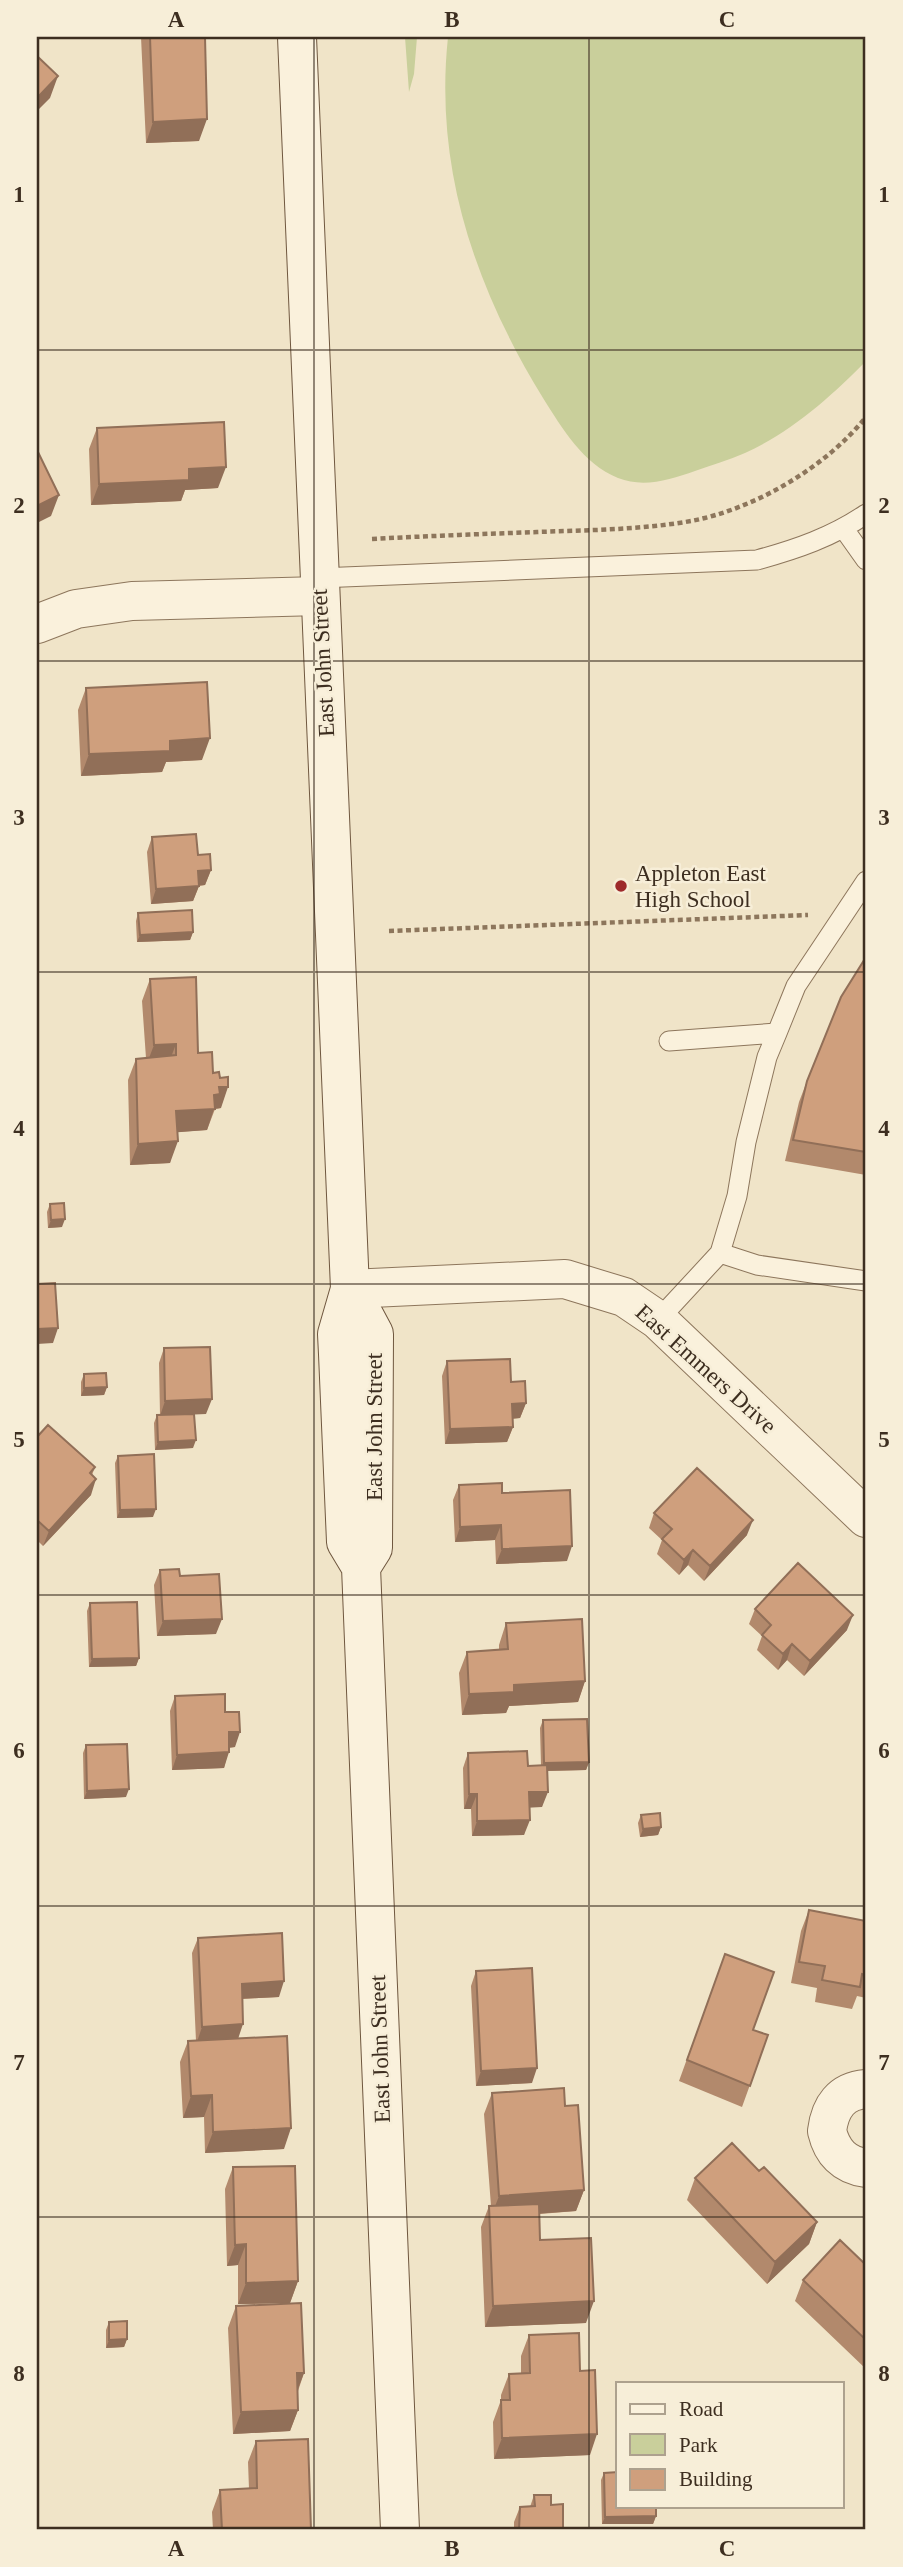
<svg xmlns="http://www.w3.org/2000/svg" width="903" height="2567" viewBox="0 0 903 2567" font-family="Georgia,serif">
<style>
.green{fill:#c9cf9b}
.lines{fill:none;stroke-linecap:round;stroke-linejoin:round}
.lane-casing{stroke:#8d765c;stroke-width:21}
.street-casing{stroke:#8d765c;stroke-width:40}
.secondary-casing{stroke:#6f573f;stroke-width:40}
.path{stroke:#8d765c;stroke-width:4.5;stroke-dasharray:5 3.5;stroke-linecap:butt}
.lane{stroke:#faf1dc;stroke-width:19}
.street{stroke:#faf1dc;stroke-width:38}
.secondary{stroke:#faf1dc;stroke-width:38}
.wall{fill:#b2896c}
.shaded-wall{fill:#916f58}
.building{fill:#cf9f7d;stroke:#916f58;stroke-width:2}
.grid{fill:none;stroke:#3d2e20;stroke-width:2;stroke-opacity:0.55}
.poi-dot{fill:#9e2a2b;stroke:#f7eed8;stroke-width:2.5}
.labels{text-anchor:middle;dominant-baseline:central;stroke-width:5;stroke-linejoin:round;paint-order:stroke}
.street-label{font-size:23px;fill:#3d2e20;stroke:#f7eed8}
.poi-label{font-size:23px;fill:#3d2e20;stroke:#f7eed8;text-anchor:start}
.neatline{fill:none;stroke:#3d2e20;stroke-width:2.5}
.grid-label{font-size:23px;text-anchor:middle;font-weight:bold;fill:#3d2e20}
</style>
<rect width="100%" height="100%" fill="#f0e4c8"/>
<path class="green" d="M405,37h12l-3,37 -5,18z
M448,37h418v324c-34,35 -76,72 -121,92 -16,7 -34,12 -50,18 -25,9 -52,17 -77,7 -35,-14 -56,-50 -75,-80 -68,-111 -109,-230 -95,-361z"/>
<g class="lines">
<g class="lane-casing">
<path id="lane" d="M844,529l22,31
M319,578l438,-18c40,-11 75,-23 109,-46
M669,1041l108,-8
M720,1253l37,12 109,16
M658,1320l62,-67 17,-57 9,-54 21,-85 10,-24 19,-47 70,-105"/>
</g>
<g class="street-casing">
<path id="street" d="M37,624l39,-15 56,-8 188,-5
M350,1289l215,-10 59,18 34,23 208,198
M866,2089c-25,2 -36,18 -39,42 5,21 17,34 39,37"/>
</g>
<g class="secondary-casing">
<path id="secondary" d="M297,37l53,1252 -13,45 1,20 8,188 15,25 39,963
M350,1289l24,45 -1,214 -12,19"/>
</g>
<path class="path" d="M372,539c55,-3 110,-5 165,-7 51,-2 103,-2 154,-11 64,-12 135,-54 175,-104
M389,931l419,-16"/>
<use href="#lane" class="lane"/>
<use href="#street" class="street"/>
<use href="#secondary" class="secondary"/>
</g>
<path class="wall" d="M141,37h64l-6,104 -53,2z
M97,428l121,60 -33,2 -4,11 -90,4 -2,-56z
M86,688l116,72 -36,2 -4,10 -81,4 -3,-66z
M152,837l46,18 13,15 -6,15 -6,1 -6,15 -42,3 -4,-52z
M138,913l55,19 -3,8 -53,2 -1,-21z
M866,957v218l-81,-14 14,-59 8,-21z
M150,979l48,74 15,20 8,35 -6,1 -8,21 -30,2 -7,31 -40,2 -2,-85 8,-21 10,-1 -4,-57z
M50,1204l12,23 -14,1 -1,-16z
M164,1348l42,66h-12l-1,34 -38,2 -1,-27 3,-8h3l-1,-52z
M447,1361l64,21 15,21 -6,15 -8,1 1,8 -6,15 -62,2 -3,-68z
M84,1374l23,13 -3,8 -23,1v-14z
M37,1437l58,30 -3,8 -1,20 -48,51 -6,-6z
M118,1456l35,61 -36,1 -2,-55z
M459,1485l43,8 65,68 -71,3 -1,-24 -40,2 -2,-42z
M654,1513l93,22 -43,46 -16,-16 -9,10 -22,-21 5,-14 -13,-12z
M160,1570l20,6 36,58 -59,2 -3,-51z
M90,1603l49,55 -3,8 -47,1 -2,-56z
M755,1609l92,21 -43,46 -17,-16 -9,10 -21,-20 5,-14 -13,-12z
M506,1623l79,58 -7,21 -69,4 -3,7 -44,2 -3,-42 8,-21 32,-2v-5z
M175,1696l50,16 10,35 -6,1 -5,20 -52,2 -2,-59z
M543,1720l46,42 -3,8 -39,1 -5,36h-13l-5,28 -52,1 -1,-27h-7l-1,-41 5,-15 60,13 13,-1 -1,-37z
M86,1745l40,52 -42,2 -1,-46z
M641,1815l20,12 -3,8 -18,2 -2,-14z
M809,1910l57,11v77l-9,-2 -5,13 -37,-7 2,-14 -26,-5 10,-52z
M198,1938l81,59 -37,2 -4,40 46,110 -79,4 -1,-36 -21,1 -3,-56 8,-21h8l-4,-88z
M725,1954l28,76 15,5 -26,72 -63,-26z
M476,1971l56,112 -56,3 -5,-100z
M492,2093l73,13 19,84 -8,21 -36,3v26l46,83 -101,4 -4,-100 8,-21h2l-7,-92z
M233,2167l65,114 -8,22 -52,1v-39l-11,1 -2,-77z
M695,2178l122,44 -8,22 -42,40 -80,-84z
M866,2265v104l-71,-68 8,-21z
M236,2306l68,67 -6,18v19l-8,21 -57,3 -5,-106z
M109,2322l18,17 -3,8 -18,1v-18z
M529,2335l51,36 10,84 -96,4 -1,-37 8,-22v-5l8,-21 12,-1v-17z
M256,2441l55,89h-98l-1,-18 8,-22 29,-1 -1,-27z
M604,2473l52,43 -3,8h-51l-1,-44z
M534,2495l17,10 12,25h-49v-8l6,-15h10z"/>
<path class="shaded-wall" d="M58,76l-8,22 -13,13v-13z
M207,119l-8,22 -53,2 7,-21z
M226,467l-8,21 -33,2 -4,11 -90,4 8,-21 90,-15z
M59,495l-8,21 -14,7v-17z
M210,738l-8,22 -36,2 -4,10 -81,4 8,-22 81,-13z
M211,870l-6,15 -12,1 5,-15z
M199,886l-6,15 -42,3 5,-15z
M193,932l-3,8 -53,2 3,-7z
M176,1044l-8,21 -22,1 8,-21z
M219,1087h9l-7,21 -7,1 -7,21 -39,3 8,-22 38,-16z
M178,1141l-8,22 -40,2 8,-21z
M65,1219l-3,8 -14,1 3,-8z
M58,1328l-5,15 -16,1v-15z
M107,1387l-3,8 -23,1 3,-8z
M212,1399l-6,15 -46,2 5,-15z
M526,1403l-6,15 -14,1 6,-15z
M513,1427l-6,15 -62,2 5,-15z
M196,1440l-3,8 -38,2 3,-8z
M96,1479l-5,16 -48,51 6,-15z
M156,1509l-3,8 -36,1 3,-8z
M753,1520l-6,15 -43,46 6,-15z
M501,1525l-6,15 -40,2 5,-15z
M572,1546l-5,15 -71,3 6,-15z
M693,1550l-5,15 -9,10 5,-15z
M853,1615l-6,15 -43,46 6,-15z
M222,1619l-6,15 -59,2 6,-15z
M792,1644l-5,16 -9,10 5,-16z
M139,1658l-3,8 -47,1 3,-8z
M585,1681l-7,21 -69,4 -3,7 -44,2 7,-21 45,-9z
M229,1732h11l-5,15 -12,1z
M229,1752l-5,16 -52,2 5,-15z
M589,1762l-3,8 -45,1 3,-8z
M129,1789l-3,8 -42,2 3,-8z
M529,1792h19l-6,15 -19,1z
M469,1794h8l-6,15h-7z
M530,1820l-6,15 -52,1 5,-15z
M661,1827l-3,8 -18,2 3,-8z
M284,1981l-5,16 -43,2 6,-15z
M243,2024l-5,15 -41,3 5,-15z
M537,2068l-5,15 -56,3 5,-15z
M212,2095l-8,22 -21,1 8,-22z
M291,2128l-7,21 -79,4 8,-21z
M584,2190l-8,21 -85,6 8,-21z
M817,2222l-8,22 -42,40 8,-22z
M246,2244l-8,21 -11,1 8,-21z
M298,2281l-8,22 -52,1 8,-21z
M594,2301l-8,22 -101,4 8,-21z
M127,2339l-3,8 -18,1 3,-8z
M297,2373h7l-8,21z
M298,2410l-8,21 -57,3 8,-22z
M597,2434l-7,21 -96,4 8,-21z
M656,2516l-3,8h-51l3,-7z"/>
<path class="building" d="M150,37h55l2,82 -54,3z
M37,56l21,20 -21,22z
M224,422l2,45 -37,2v11l-90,4 -2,-56z
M37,450l22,45 -22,11z
M207,682l3,56 -40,3v10l-81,3 -3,-66z
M196,834l2,21 12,-1 1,16 -13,1 1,15 -43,3 -4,-52z
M192,910l1,22 -53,3 -2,-22z
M866,957v195l-73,-12 14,-59 34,-84z
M196,977l2,76 14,-1 1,21 6,-1 1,6 8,-1v10h-9l1,7 -6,1 1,14 -39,2 2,30 -40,3 -2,-85 40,-4v-11l-22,1 -4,-66z
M64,1203l1,16 -14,1 -1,-16z
M55,1283l3,45 -21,1v-45z
M210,1347l2,52 -47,2 -1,-53z
M510,1359l1,23 14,-1 1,22 -14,1 1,23 -63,2 -3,-68z
M106,1373l1,14 -23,1v-14z
M194,1414l2,26 -38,2 -1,-27z
M48,1425l47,42 -5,6 6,6 -47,52 -12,-11v-83z
M154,1454l2,55 -36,1 -2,-54z
M697,1468l56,52 -43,46 -17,-16 -9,10 -22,-21 10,-10 -18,-16z
M502,1483v10l68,-3 2,56 -70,3 -1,-24 -41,2 -1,-42z
M798,1563l55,52 -43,46 -18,-17 -9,10 -21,-19 9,-10 -16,-16z
M179,1569l1,7 39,-2 3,45 -59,2 -3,-51z
M137,1602l2,56 -47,1 -2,-56z
M582,1619l3,62 -71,4v7l-45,2 -2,-42 41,-3 -2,-26z
M225,1694v18h14l1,20h-11v20l-52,3 -2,-59z
M587,1719l2,43 -45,1 -1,-43z
M127,1744l2,45 -42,2 -1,-46z
M527,1751l1,15 19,-1 1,27h-19l1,28 -53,1v-27h-8l-1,-41z
M660,1813l1,14 -18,2 -2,-14z
M809,1910l57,11v54l-4,-1 -2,13 -38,-7 3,-14 -26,-4z
M282,1933l2,48 -42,3 1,40 -41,3 -4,-89z
M725,1954l49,18 -21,58 15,5 -18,51 -63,-26z
M532,1968l5,100 -56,3 -5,-100z
M287,2036l4,92 -78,4 -1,-37 -21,1 -3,-55z
M564,2088l1,18 13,-1 6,85 -85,6 -7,-103z
M732,2143l27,28 5,-4 53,55 -42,40 -80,-84z
M295,2166l3,115 -52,2v-39l-11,1 -2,-78z
M539,2204l1,36 51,-2 3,63 -101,5 -4,-100z
M840,2240l26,25v75l-63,-60z
M37,2268l1,36h-1z
M301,2303l3,70h-7l1,37 -57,2 -5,-106z
M127,2321v18l-18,1v-18z
M579,2333l1,38 15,-1 2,64 -95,4 -1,-38h9l-1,-26 21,-1 -1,-38z
M308,2439l3,91h-89l-2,-40 37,-2 -1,-47z
M618,2472v34h38v10l-51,1 -1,-44z
M534,2495h17v10l12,-1v26h-44l1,-23 15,-1z"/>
<path class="grid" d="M314,37v2493M589,37v2493M37,350h829M37,661h829M37,972h829M37,1284h829M37,1595h829M37,1906h829M37,2217h829"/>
<circle class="poi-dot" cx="621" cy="886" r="7"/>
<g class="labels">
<g class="street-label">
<text transform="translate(323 663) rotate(-93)">East John Street</text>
<text transform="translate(706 1369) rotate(42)">East Emmers Drive</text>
<text transform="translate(374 1427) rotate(-90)">East John Street</text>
<text transform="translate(380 2049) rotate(-92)">East John Street</text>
</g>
<g class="poi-label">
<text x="635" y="873">Appleton East<tspan x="635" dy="26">High School</tspan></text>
</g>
</g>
<rect width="903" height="2567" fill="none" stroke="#f7eed8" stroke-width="77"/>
<rect x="616" y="2382" width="228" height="126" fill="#f7eed8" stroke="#ada18e" stroke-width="2"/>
<rect x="630" y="2404" width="35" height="10" fill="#faf1dc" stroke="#ada18e" stroke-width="2"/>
<text x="679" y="2416" font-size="21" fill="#3d2e20">Road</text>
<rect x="630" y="2434" width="35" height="21" fill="#c9cf9b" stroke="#ada18e" stroke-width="2"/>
<text x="679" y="2452" font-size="21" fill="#3d2e20">Park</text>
<rect x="630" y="2469" width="35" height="21" fill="#cf9f7d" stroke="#ada18e" stroke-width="2"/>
<text x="679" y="2486" font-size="21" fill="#3d2e20">Building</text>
<rect x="38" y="38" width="826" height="2490" class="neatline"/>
<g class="grid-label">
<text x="176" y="27">A</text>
<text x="452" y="27">B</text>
<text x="727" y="27">C</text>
<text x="19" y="202">1</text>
<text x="884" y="202">1</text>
<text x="19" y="513">2</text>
<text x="884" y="513">2</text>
<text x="19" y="825">3</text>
<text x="884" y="825">3</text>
<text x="19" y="1136">4</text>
<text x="884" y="1136">4</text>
<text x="19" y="1447">5</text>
<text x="884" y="1447">5</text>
<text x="19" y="1758">6</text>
<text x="884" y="1758">6</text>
<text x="19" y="2070">7</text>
<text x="884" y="2070">7</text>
<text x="19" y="2381">8</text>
<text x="884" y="2381">8</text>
<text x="176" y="2556">A</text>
<text x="452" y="2556">B</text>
<text x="727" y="2556">C</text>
</g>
</svg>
